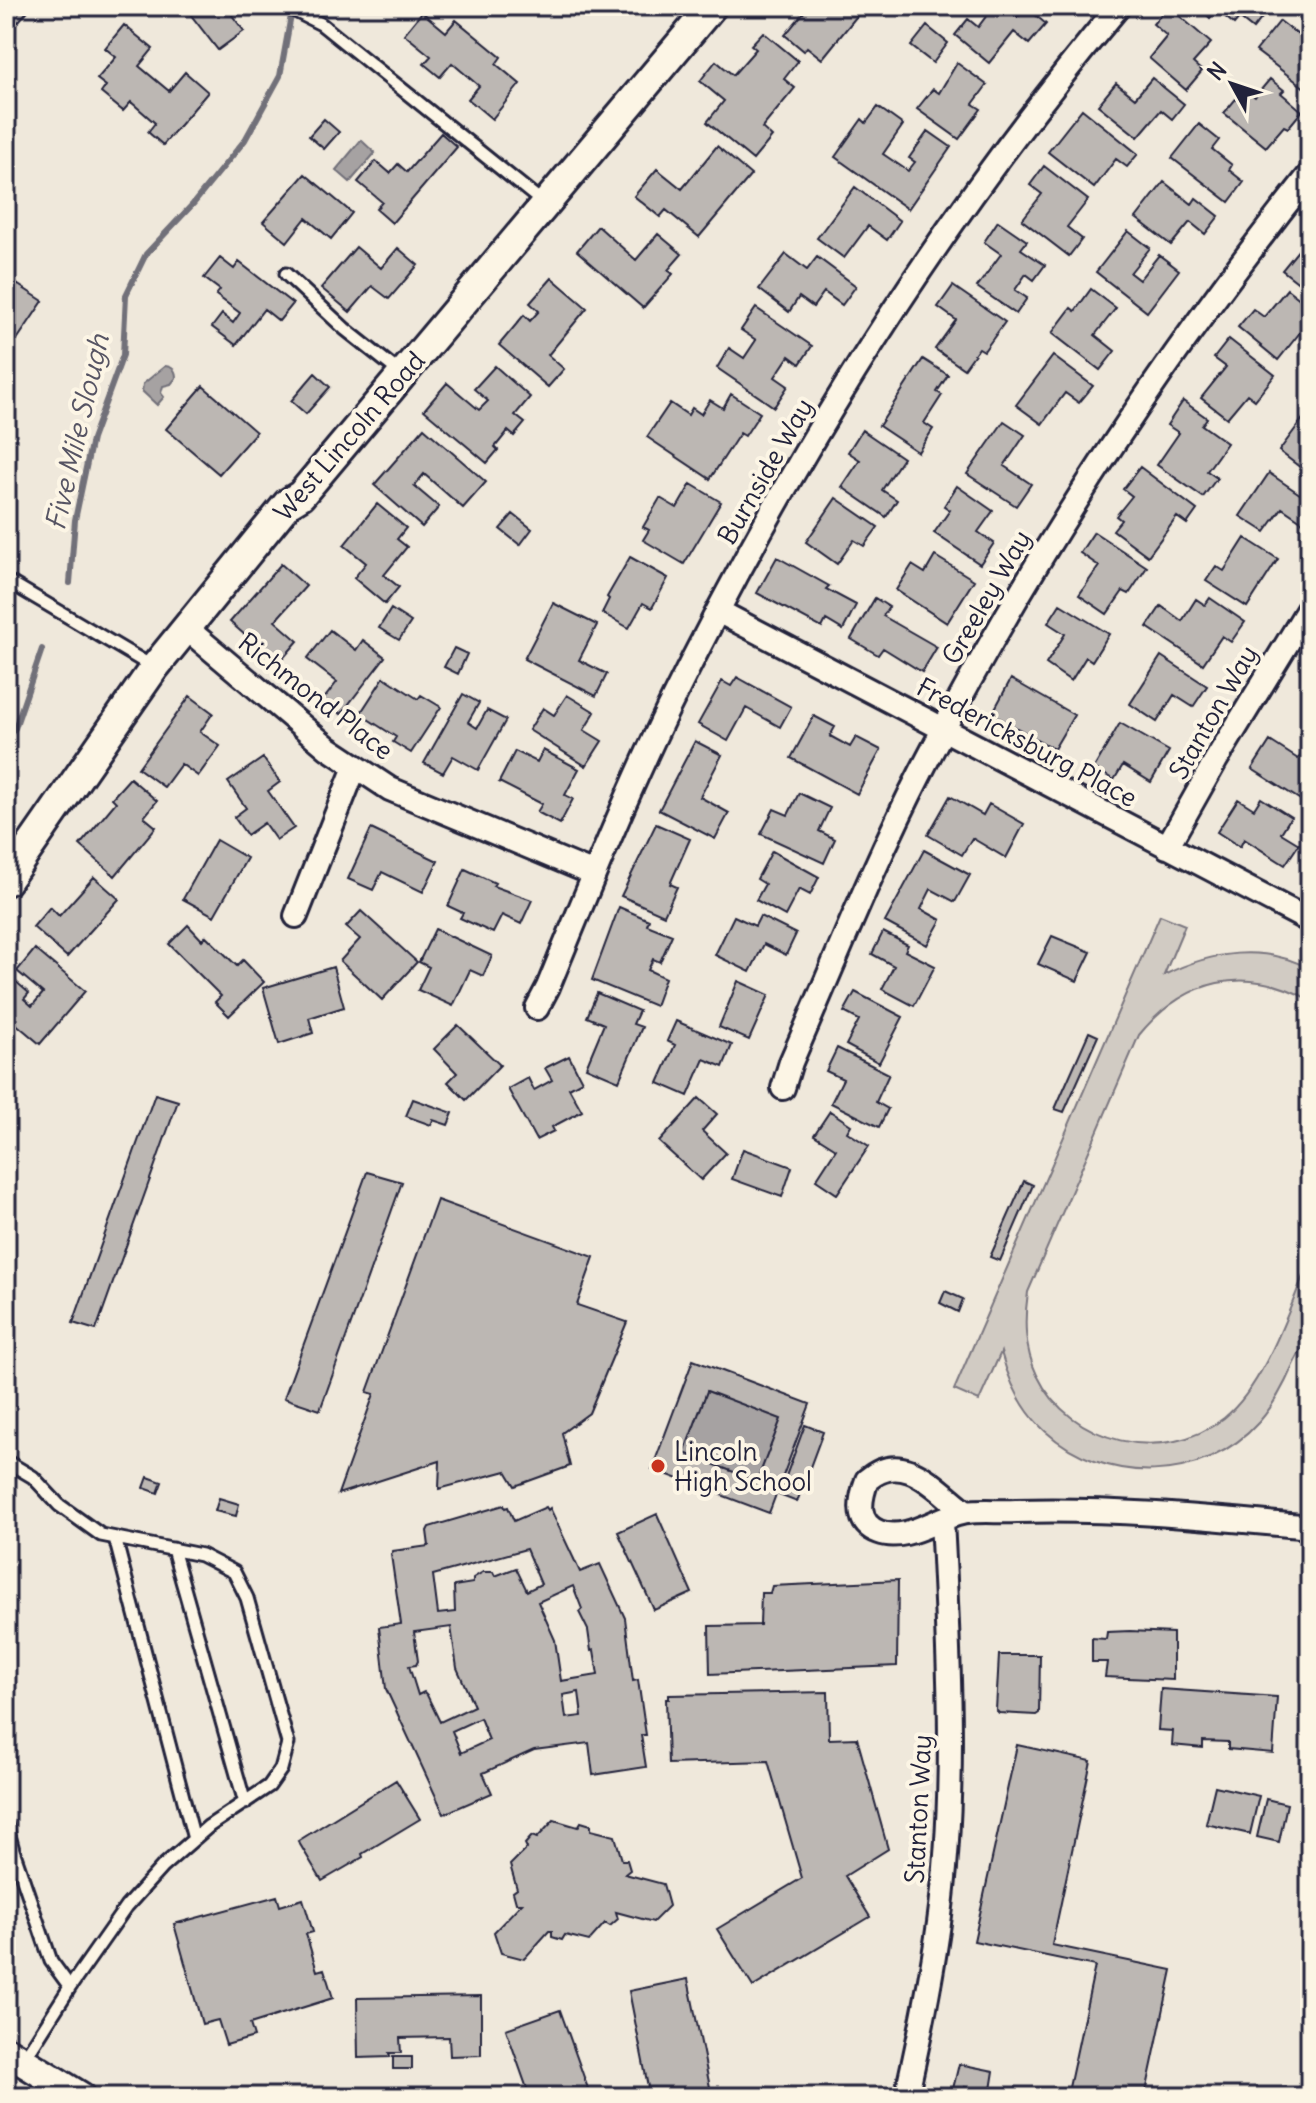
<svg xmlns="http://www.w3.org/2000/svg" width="1316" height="2103" viewBox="0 0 1316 2103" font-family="Delius,sans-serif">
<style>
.green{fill:#d1cbc3;stroke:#7a767f;stroke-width:2}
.water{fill:#a6a2a2;stroke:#716f79;stroke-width:2}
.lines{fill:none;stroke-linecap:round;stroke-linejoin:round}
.stream{stroke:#716f79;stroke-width:6}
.building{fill:#bcb7b3;stroke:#22223b;stroke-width:2;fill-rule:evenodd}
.service-casing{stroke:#22223b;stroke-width:17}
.minor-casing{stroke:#22223b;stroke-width:28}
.tertiary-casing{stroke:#22223b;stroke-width:34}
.service{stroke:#fcf5e5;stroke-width:11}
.minor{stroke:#fcf5e5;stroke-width:22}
.tertiary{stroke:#fcf5e5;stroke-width:28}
.poi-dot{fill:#c8321e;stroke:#fcf5e5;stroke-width:3}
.labels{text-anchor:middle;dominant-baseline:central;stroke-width:8;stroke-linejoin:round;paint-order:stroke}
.street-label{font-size:26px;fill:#22223b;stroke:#fcf5e5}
.poi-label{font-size:26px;fill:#22223b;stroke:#fcf5e5;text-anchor:start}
.water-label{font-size:28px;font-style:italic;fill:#575564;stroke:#fcf5e5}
</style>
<rect width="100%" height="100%" fill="#efe8db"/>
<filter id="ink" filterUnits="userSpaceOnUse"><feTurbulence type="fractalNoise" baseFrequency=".0125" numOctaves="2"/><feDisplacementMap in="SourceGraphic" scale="16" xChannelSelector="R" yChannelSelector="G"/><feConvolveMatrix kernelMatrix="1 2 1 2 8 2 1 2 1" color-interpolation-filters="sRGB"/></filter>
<g filter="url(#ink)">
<path class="green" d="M1160,915l25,10 -21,50c46,-23 99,-32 146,-6v31c-65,-36 -125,-21 -171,35l-111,257c-4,28 -4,56 9,83 33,69 127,91 187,43 42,-34 65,-110 86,-159 0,21 4,46 0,67 -2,13 -11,27 -17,39 -9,21 -19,40 -34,57 -55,62 -154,64 -214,9 -23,-21 -36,-49 -44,-79l-22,49 -25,-11z"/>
<path class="water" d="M361,140l14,13 -25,29 -14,-12z
M165,366c8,1 11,4 11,12l-5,6 -8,2 -2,7 3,4 -7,8 -15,-14 1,-7z
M707,1391l74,28 -24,62 -73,-28z"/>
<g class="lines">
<path class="stream" d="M70,583l5,-63 17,-81 31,-84 3,-60 20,-41 47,-50 52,-64 35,-64 12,-66
M6,739l9,-11 27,-79"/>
</g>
<path class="building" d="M6,6h26l-19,22 -7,-5z
M184,6h41l19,25 -26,19z
M809,6h56l-43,53 -15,-12 -3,4 -19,-16z
M978,6h26l14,11 8,-10 20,17 -17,20 -15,-12 -25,31 -34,-28 13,-16 10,8 9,-12z
M1168,6l43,37 -18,20 9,8 -16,19 -37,-32 18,-22 -14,-12z
M1198,6h68l3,3 -16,20 -14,-11 -5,6 -17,-14 -7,8z
M422,12l24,20 10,-12 45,37 -5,7 24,20 -28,35 -24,-20 11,-13 -27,-23 -12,14 -16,-13 7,-8 -27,-22z
M1280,21l30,23v48l-54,-41z
M124,25l29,24 -14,17 30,25 16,-19 23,20 -45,53 -15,-13 7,-9 -24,-21 -8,9 -22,-18 5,-7 -9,-7 19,-22 -11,-9z
M927,26l21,17 -15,20 -22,-17z
M763,32l35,29 -14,18 11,9 -33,40 10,9 -19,23 -46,-38 17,-21 -24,-20 16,-20 17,14 23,-26 -5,-4z
M957,63l30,22 -14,19 8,5 -22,30 -42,-30 16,-20 6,4z
M1152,78l32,26 -12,15 -11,-9 -23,27 -40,-32 18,-22 19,15z
M1270,79l14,11 -3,3 21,18 -14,17 -4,-2 -18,21 -42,-34 20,-24 11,8z
M878,107l25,18 -20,29 25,17 7,-9 -6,-4 19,-27 23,16 -43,62 -73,-52 27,-38 4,4z
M1082,109l56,45 -11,13 -11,-8 -22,29 -46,-36z
M324,119l15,13 -15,17 -15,-13z
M1199,124l20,16 -7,9 20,16 -3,5 15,12 -15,20 -57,-44z
M441,133l16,14 -65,76 -16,-14 6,-7 -24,-20 18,-21 14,12 8,-9 9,8z
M717,146l34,29 -52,62 -33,-27 -6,7 -26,-21 23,-27 25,20z
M1044,166l44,34 -21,27 15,12 -13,17 -47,-36 20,-26 -12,-9z
M305,174l47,39 -21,26 -25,-21 -19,24 -24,-20z
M1164,182l28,22 4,-6 23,18 -14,18 -15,-12 -19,23 -35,-27z
M855,187l45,34 -13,19 -19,-14 -24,32 -27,-20z
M998,221l29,20 -6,8 24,16 -11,15 -8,-6 -11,16 12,8 -11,16 -39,-27 24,-33 -17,-12z
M598,226l38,34 22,-26 24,20 -14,16 5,4 -30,34 -66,-57z
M1128,231l22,17 -20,25 9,7 20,-25 20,15 -32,42 -51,-40z
M356,247l25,21 17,-20 20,17 -29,34 -17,-13 -22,26 -29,-24z
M1300,248l10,8v36l-28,-22z
M786,254l21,16 10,-13 39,29 -14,19 -18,-13 -11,15 -14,-10 -10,15 -30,-23z
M220,258l14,11 5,-7 54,42 -14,17 -15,-12 -28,36 -24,-18 10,-13 11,9 7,-10 -24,-18 4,-5 -16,-12z
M6,277l37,24 -37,55z
M552,278l35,30 -39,47 16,14 -16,18 -49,-42 25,-30 6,6 9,-10 -9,-8z
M953,286l52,36 -21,29 -5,-3 -15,21 -29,-20 21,-29 -18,-13z
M1091,289l25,19 -21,27 20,16 -15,19 -48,-37 19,-25 4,3z
M1287,289l23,18v13l-32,40 -40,-33 15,-18 11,8z
M756,308l56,38 -12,18 -11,-8 -14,21 13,9 -14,21 -57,-39 12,-20 15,10 12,-18 -15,-10z
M1229,339l46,36 -20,25 -8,-6 -20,24 -26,-20 25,-31 -12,-9z
M1053,356l40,30 -14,17 -14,-10 -23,31 -26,-19z
M923,359l25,16 -11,17 5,3 -18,28 9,6 -15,23 -39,-26z
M495,366l35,31 -15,18 10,8 -11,13 -6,-5 -13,16 3,3 -11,13 -63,-53 23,-27 32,27 9,-9 -14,-12z
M315,373l15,14 -24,27 -15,-13z
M203,386l53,46 -37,42 -53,-45z
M731,394l29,19 -15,23 -5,-3 -30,46 -63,-42 23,-34 18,12 4,-7 9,6 9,-14 13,8z
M1183,401l24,17 -5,7 25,18 -20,28 10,7 -14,19 -46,-32 22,-32 -12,-8z
M1310,409v66l-31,-24z
M1004,421l21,14 -21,31 27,18 -15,22 -49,-32z
M424,428l62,54 -23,26 -39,-34 -10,12 25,21 -17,20 -48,-42z
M862,430l41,28 -21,32 15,10 -11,17 -44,-30 18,-27 -12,-8z
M1140,467l57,43 -10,14 -10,-7 -29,39 -35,-26 8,-10 -5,-4 16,-20 -9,-7z
M1269,473l41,28v20l-3,4 -25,-17 -17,24 -25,-16z
M691,484l30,18 -37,62 -41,-24 6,-10 -6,-3 17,-29 17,10z
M957,486l36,25 -15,21 16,11 -14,21 -46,-31 16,-23 -6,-4z
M836,498l42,29 -14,19 -10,-6 -17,24 -31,-22z
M377,504l29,24 -9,11 10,8 -23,28 15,12 -14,17 -31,-26 12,-15 -22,-18z
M513,514l19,15 -12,16 -20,-16z
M1094,532l53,35 -18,27 -6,-3 -16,23 -28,-19 20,-29 -19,-13z
M1245,538l33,21 -31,48 -41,-26 10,-15 8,5z
M935,556l39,24 -27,43 -51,-33 16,-25 13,8z
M630,557l38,21 -16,30 -9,-5 -14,25 -27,-15 7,-14 -2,-2z
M777,557l52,29 -3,3 30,16 -13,25 -17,-10 -4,8 -65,-35z
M281,564l25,22 -31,35 23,20 -20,23 -48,-42z
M875,598l14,9 -6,9 54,31 -15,25 -39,-24 -5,7 -27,-16z
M1210,598l35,24 -14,20 -9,-6 -19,28 -56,-37 14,-21 21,15 14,-22 9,6z
M553,603l44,22 -18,35 28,14 -11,22 -72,-37z
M1060,604l49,30 -17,27 -6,-4 -15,24 -25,-17 19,-30 -17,-11z
M391,609l20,13 -12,18 -20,-12z
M330,630l26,20 7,-10 22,17 -44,57 -18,-14 14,-18 -30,-23z
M454,648l13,6 -9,20 -14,-7z
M1161,656l46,30 -14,21 -19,-12 -17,27 -27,-18z
M384,677l34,22 3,-4 20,12 -30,46 -18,-11 3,-5 -36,-23z
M737,677l54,30 -11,20 -34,-19 -18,33 -30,-17 24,-43 9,5z
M1011,679l63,36 -20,34 -62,-35z
M463,694l16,9 -11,19 9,6 10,-18 19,10 -28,50 -25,-14 -10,17 -19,-10z
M567,695l28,17 -11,18 18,11 -16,25 -57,-36 14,-22 11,7z
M190,696l23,17 -13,19 20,14 -22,30 -17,-12 -17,23 -26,-19z
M814,716l21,11 -5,9 20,11 6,-10 25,13 -24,44 -66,-36z
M1120,723l49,28 -18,31 -28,-17 -9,15 -20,-12z
M695,741l27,14 -22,42 29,16 -14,26 -56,-29z
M1270,741l28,18 7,-10 5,4v53l-58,-37z
M543,750l36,19 -14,26 8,4 -13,25 -23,-12 5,-8 -43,-22 16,-31 22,11z
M263,758l17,24 -12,9 26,37 -18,12 -12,-17 -17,12 -13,-18 12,-9 -18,-26z
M130,778l27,23 -13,16 12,10 -41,49 -35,-31 36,-43 -4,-4z
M799,793l31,15 -11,23 16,8 -11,24 -63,-29 13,-25 14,6z
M950,796l33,19 6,-11 35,20 -18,34 -34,-20 -10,17 -34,-20z
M1261,798l30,19 -10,16 18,11 -14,21 -41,-26 -4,8 -23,-15 21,-33 16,10z
M656,824l34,15 -20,45 7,3 -13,28 -43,-19z
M371,829l67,32 -15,31 -41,-20 -9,18 -25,-11z
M216,840l31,18 -33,58 -31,-17z
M924,850l46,25 -15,27 -24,-13 -10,20 20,11 -14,25 -42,-23z
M772,851l47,26 -9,18 -11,-6 -14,27 -29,-16 9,-16 -8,-5z
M465,869l30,14 -2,3 39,14 -11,24 -19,-9 -9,18 -33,-15 3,-5 -15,-7z
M94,877l25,22 -52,58 -34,-30 17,-20 9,9z
M619,907l30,13 -2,5 25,10 -12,27 -7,-3 -5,11 17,8 -10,28 -63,-26z
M361,911l56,51 -35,38 -42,-39 20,-22 -14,-12z
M734,916l21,10 5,-10 36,18 -10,21 -22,-11 -14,28 -35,-17z
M188,925l14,15 4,-4 31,30 6,-6 21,22 -35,34 -14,-14 6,-6 -52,-52z
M435,929l57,27 -9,20 -13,-6 -17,36 -35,-16 11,-23 -10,-5z
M883,932l25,13 -3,6 30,15 -21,40 -32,-17 12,-23 -22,-12z
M1052,936l39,16 -14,29 -39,-17z
M35,949l50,42 -45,53 -32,-27 -2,2v-46l23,20 -5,6 8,7 11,-13 -26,-22z
M333,967l11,40 -35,11 4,15 -34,11 -16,-56z
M738,981l31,14 -20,45 -30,-13z
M855,992l48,25 -24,46 -33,-18 13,-25 -15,-8z
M597,993l42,18 -6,13 9,3 -23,54 -33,-14 18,-43 -17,-7z
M676,1021l56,24 -9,22 -19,-8 -16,37 -30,-13 17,-38 -8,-4z
M458,1025l42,40 -34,35 -18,-18 9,-9 -23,-24z
M1089,1032l9,4 -34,76 -9,-3z
M837,1048l52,26 -13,28 12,7 -9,18 -48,-24 12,-24 -17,-8z
M569,1056l13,25 -13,7 13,23 -30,16 2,4 -18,9 -28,-51 20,-11 6,12 18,-10 -7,-12z
M155,1094l23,7 -82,229 -23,-7z
M699,1098l18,16 -15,17 24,22 -25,27 -42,-38z
M413,1099l40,14 -5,12 -15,-5 -2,5 -25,-9z
M830,1111l21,14 -4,7 22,14 -32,48 -21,-14 20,-31 -22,-14z
M743,1149l49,18 -10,30 -50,-18z
M367,1172l35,10 -82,228 -36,-12z
M1024,1181l9,4 -33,76 -10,-4z
M437,1200l157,57 -17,48 50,17 -38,91 -27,20 8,33 -55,20 -9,-15 -67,18 1,-28 -102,33 36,-100 -7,-2z
M945,1291l18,8 -5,13 -18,-9z
M693,1360l117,44 -41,109 -117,-44zM707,1391l74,28 -24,62 -73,-28z
M805,1425l18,7 -26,70 -18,-7z
M148,1477l14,5 -4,11 -14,-5z
M219,1498l20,6 -3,12 -21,-5z
M504,1505l1,3 3,-1 6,14 32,-14 2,3 2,-2 30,64 20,-8 25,54 8,63 5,-1 8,55h-5l5,32 -53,8 -4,-32 -55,7 -51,23 9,20 -48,21 -58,-125 -7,-62 22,-3 -10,-69 2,-4 36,-5 -2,-15 2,-4zM526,1549l15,35 -14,7 -11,-23 -21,8 -2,-4h-10l-10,6v5l-19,3 1,26 -17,2 -5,-39zM573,1586l9,23 -3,3 9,18 3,21 3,-1 4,25 -37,6 -6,-41 -17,-38zM451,1627l6,41 17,38 -34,16 -13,-27 -3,-3 -6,3 -9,-29 7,-1 2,-4 -4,-29zM579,1692l3,24 -16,2 -3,-23zM480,1718l9,22 -28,13 -9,-22z
M657,1514l35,79 -38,17 -36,-78z
M898,1580l-1,86 -187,8 -1,-48 51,-1 1,-32h9l2,-7z
M1130,1631l43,2v47l-68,-3 2,-15h-15v-24l14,1 1,-7z
M999,1655h41l-1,58 -3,2 -37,-2 -3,-3z
M1161,1689l116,8 -4,56 -45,-4v-7l-25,-1v7l-31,-3 1,-14 -15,-1z
M828,1692l1,47 28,-1 31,111 -43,27 25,41 -117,70 -36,-58 85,-51 -34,-117 -100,3 -2,-65h3v-4z
M1017,1745l74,16 -39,184 120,25 -27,127h-78l28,-131 -121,-25z
M396,1780l24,39 -58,35 1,3 -41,24 -24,-40z
M1215,1786l44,10 -9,38 -44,-10z
M1266,1799l21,5 -8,38 -22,-5z
M554,1820l24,7 3,-5 10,3v5l24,6 7,24h5l3,10 -5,4 38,10 6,22 -16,16 -37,-10 2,7 -8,7 -5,-3 -16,18 -24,-6 -3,5 -10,-3v-6h-3l-25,28 -23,-6 -7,-21 28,-29h-6l-3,-11 4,-3 -7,-24 17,-17 -2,-4 7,-8 5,2z
M277,1896l3,10 23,-7 10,33 -7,2 11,37 7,-2 9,29 -83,26 4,13 -28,8 -8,-25 -16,4 -28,-100z
M688,1979l24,118h-62l-21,-106z
M481,1996v59l-31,1 -1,-19 -49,1 1,15h-12l1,4 -32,1 -1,-60z
M560,2010l31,87h-61l-24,-68z
M393,2057h19v12h-19z
M959,2064l35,7 -4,25 10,1h-22l1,-6 -14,-4 -2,10h-12z"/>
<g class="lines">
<g class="service-casing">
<path id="service" d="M285,6l36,18 225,181
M286,274l59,55 58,46
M6,580l147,87
M6,1461l27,16 26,28 42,30 100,20 33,17 13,26 41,145 -7,26 -12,17 -60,40 -47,41 -36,40 -56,80 -47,74
M115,1538l79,301
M173,1549l72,254
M6,1824l7,26
M6,1852l7,-2 38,111 19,26"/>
</g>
<g class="minor-casing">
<path id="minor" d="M718,611l592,310
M186,628l142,120 62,41 204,85
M1167,847l49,-87 94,-154
M296,916l59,-149
M537,1008l11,-21c38,-93 76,-187 120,-278 122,-249 272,-490 451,-703
M783,1088l8,-26c43,-98 82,-197 131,-292 109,-212 240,-410 388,-596
M965,1511c-29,-22 -62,-63 -98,-31 -7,19 -12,43 12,52 29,11 60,-17 88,-20 15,-2 33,0 49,-1 98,-3 196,7 294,16
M906,2097c13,-57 25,-116 33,-174 18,-133 10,-269 3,-402"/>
</g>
<g class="tertiary-casing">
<path id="tertiary" d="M6,881l148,-213 134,-165 13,-8 411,-489
M6,2051l75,46"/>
</g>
<use href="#service" class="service"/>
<use href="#minor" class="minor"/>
<use href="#tertiary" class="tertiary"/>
</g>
</g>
<circle class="poi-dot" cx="658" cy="1466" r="8"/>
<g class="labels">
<g class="street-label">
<text transform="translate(349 436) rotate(-49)">West Lincoln Road</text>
<text transform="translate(765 471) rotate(-60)">Burnside Way</text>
<text transform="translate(986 597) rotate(-60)">Greeley Way</text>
<text transform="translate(316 696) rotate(38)">Richmond Place</text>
<text transform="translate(1213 712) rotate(-60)">Stanton Way</text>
<text transform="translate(1027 742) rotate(28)">Fredericksburg Place</text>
<text transform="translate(918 1809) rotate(-87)">Stanton Way</text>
</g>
<g class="poi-label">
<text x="674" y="1451">Lincoln<tspan x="674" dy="30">High School</tspan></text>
</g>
<g class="water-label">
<text transform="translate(77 432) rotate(-77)">Five Mile Slough</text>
</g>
</g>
<rect width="1316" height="2103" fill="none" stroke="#fcf5e5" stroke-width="32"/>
<rect x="16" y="16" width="1284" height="2071" fill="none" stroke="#22223b" stroke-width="3" filter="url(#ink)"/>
<g transform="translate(1232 84) rotate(310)" stroke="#fcf5e5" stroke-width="6" paint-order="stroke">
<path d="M0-6L14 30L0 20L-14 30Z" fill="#22223b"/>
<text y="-12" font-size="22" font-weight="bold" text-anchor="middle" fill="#22223b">N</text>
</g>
</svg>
